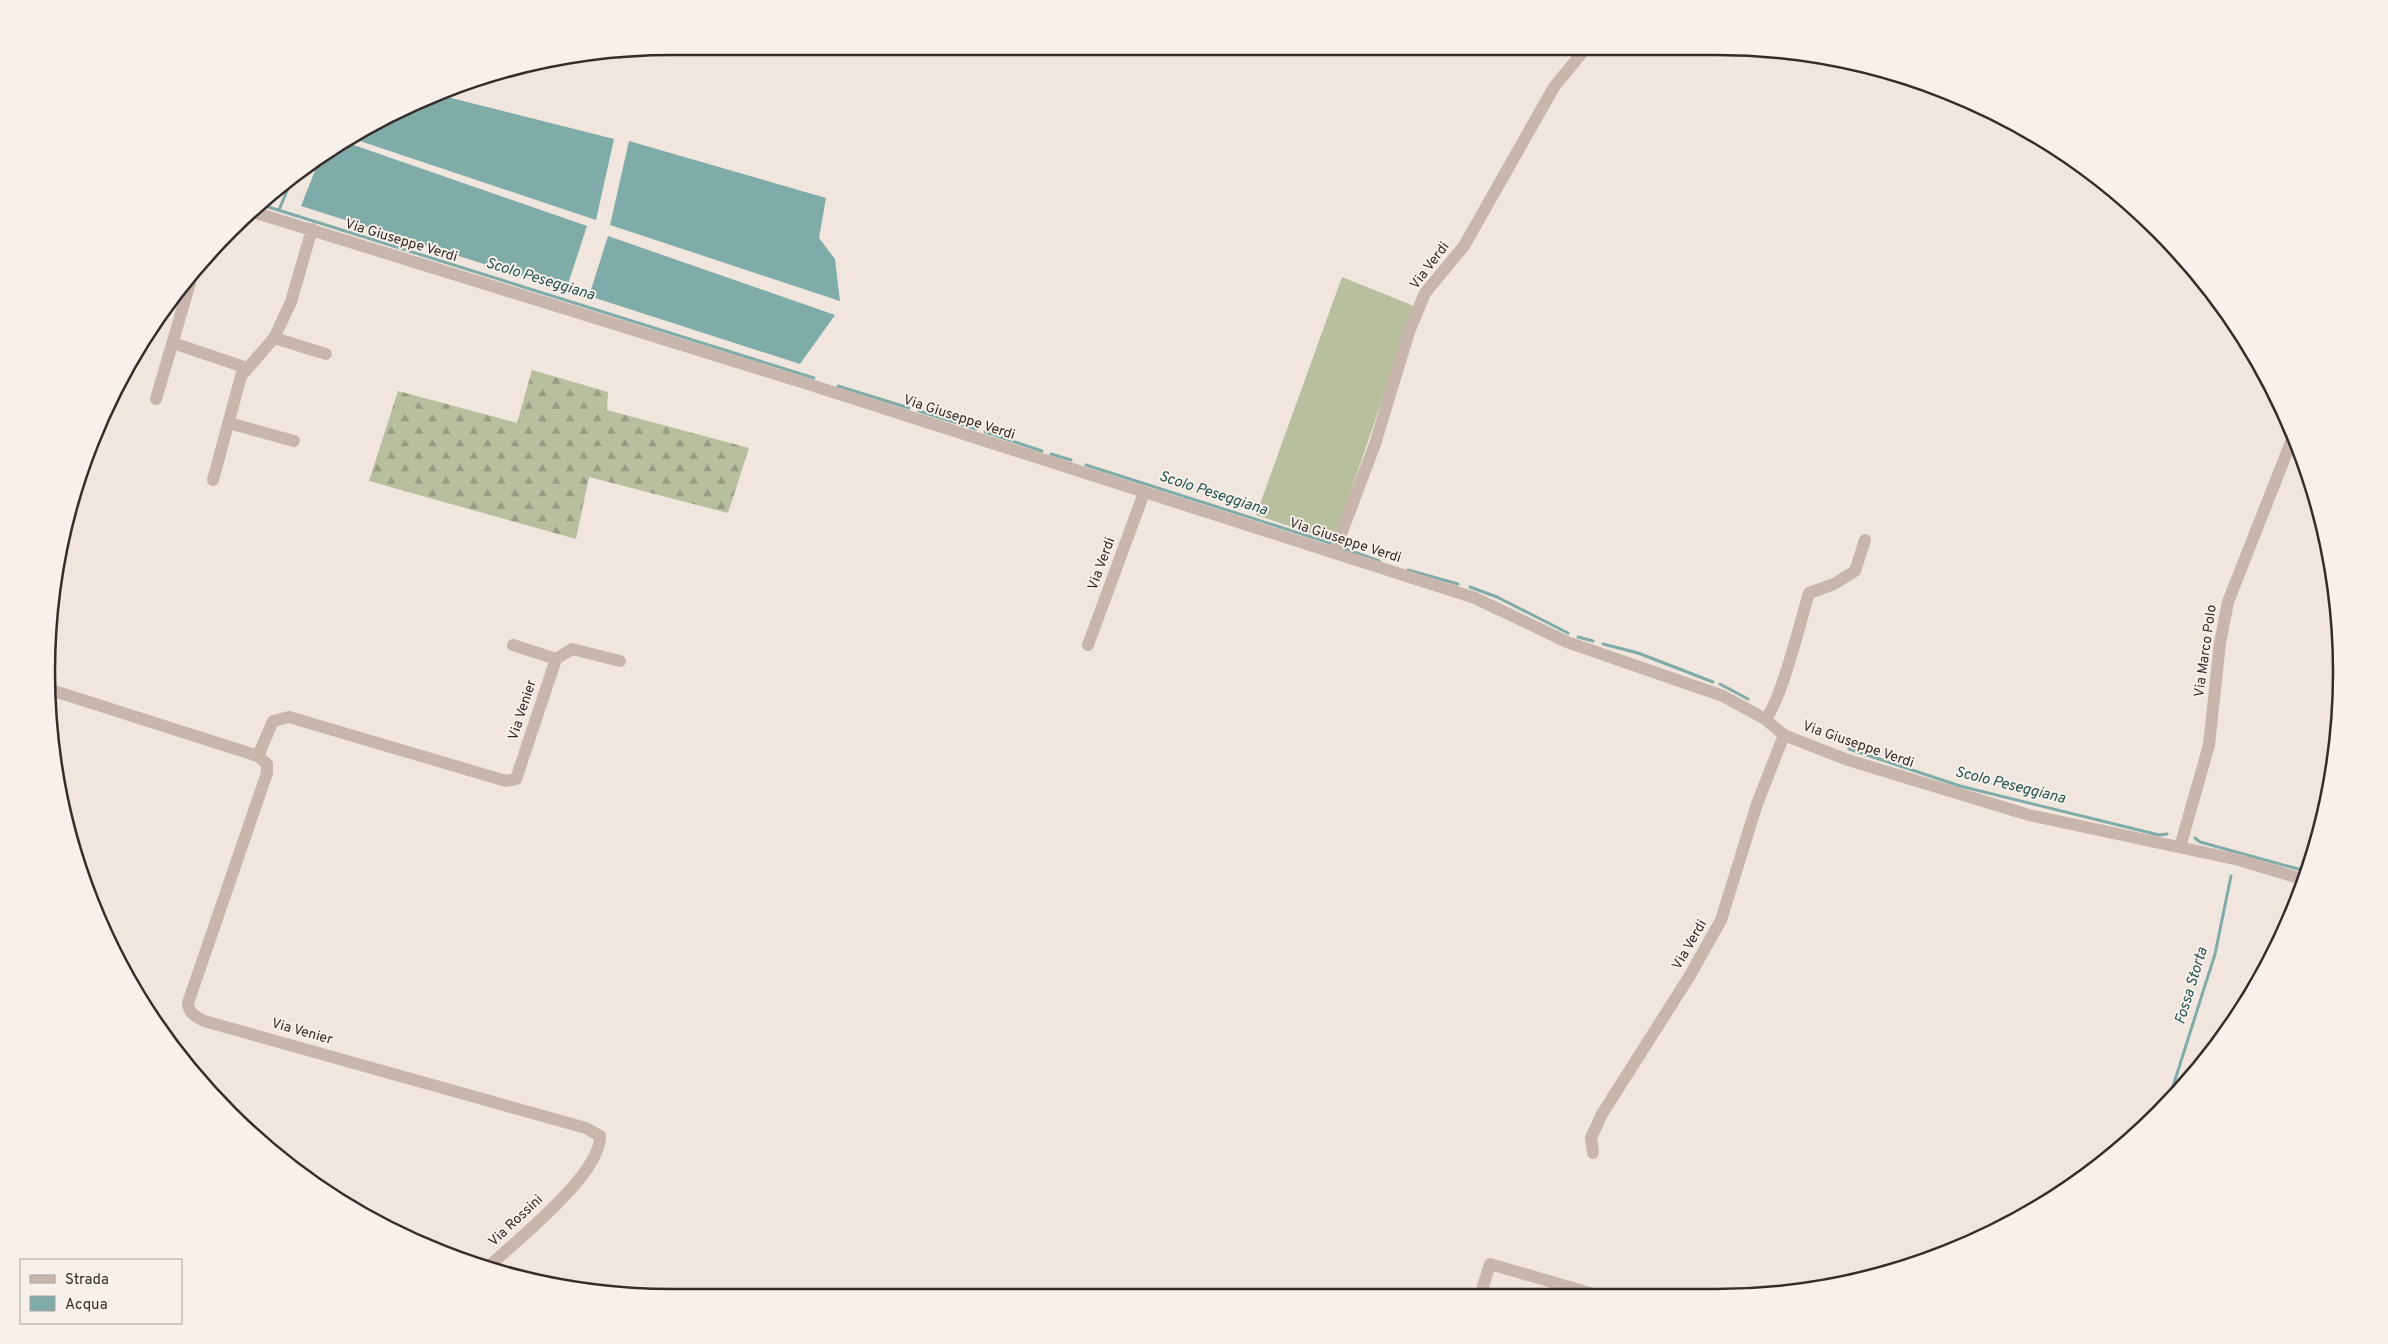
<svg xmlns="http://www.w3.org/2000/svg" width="2388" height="1344" viewBox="0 0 2388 1344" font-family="Overpass,sans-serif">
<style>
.grass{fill:#b8bf9f}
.forest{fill:url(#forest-firs)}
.water{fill:#7faba8}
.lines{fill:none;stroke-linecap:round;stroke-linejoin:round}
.stream{stroke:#7faba8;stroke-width:3}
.street{stroke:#c8b5ab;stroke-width:12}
.labels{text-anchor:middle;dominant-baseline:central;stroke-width:4;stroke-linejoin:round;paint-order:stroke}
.street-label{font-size:14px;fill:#362c2a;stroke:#f8f0ea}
.water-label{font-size:15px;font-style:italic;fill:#225452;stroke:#f8f0ea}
.rim{fill:none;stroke:#362c2a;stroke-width:2.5}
</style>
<defs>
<pattern id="forest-firs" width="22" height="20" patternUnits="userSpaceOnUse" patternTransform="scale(1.25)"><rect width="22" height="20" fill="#b8bf9f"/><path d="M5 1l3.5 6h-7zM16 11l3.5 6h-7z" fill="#969b82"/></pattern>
</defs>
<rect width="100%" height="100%" fill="#f1e6de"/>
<path class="grass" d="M1342,277l72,29 -80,235 -78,-26z"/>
<path class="forest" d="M532,370l76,22 -1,18 142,38 -21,65 -139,-36 -13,62 -207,-58 29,-90 119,32z"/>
<path class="water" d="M435,94l179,45 -18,81 -245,-82 44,-27z
M629,141l197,57 -7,40 16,21 5,42 -230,-76z
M345,142l242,84 -21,64 -265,-84 19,-48z
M608,236l227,79 -35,49 -211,-68z"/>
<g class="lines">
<path class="stream" d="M259,204l555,174
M279,210l15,-36
M838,386l71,22
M919,411l57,18
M985,432l57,19
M1051,454l20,6
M1086,465l247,79
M1343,548l36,13
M1408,570l50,14
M1470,587l27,10 71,36
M1578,637l15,4
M1603,644l35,9 75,29
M1720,684l28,15
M1849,749l111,37 199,49 8,-1
M2195,838l5,4 109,30
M2168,1102l47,-148 16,-78"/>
<path class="street" d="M250,211l558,173 667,214 92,44 156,54 42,23 19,16 64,25 181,55 210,45 66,20
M274,338l52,16
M173,343l74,25
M156,399l34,-116
M229,423l65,18
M213,480l28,-104 33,-38 17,-36 21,-73
M1334,553l41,-109 34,-112 16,-39 39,-47 90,-159 32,-39
M513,645l43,14
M1088,645l56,-152
M48,689l210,67 9,8v9l-79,230c1,11 7,13 16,18l382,107 14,8c1,38 -84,105 -112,131
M1765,719c16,-16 36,-100 44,-126l25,-9 21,-13 10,-31
M258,756l15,-35 16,-4 217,64 10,-2 40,-120 16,-10 48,12
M2180,847l29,-102 11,-102 8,-41 65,-165
M1593,1153l-2,-15 11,-24 87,-137 32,-57 36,-116 27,-69
M1482,1290l8,-26 100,29"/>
</g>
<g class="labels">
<g class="street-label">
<text transform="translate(401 241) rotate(17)">Via Giuseppe Verdi</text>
<text transform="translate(1430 266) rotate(-53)">Via Verdi</text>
<text transform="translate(959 418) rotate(18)">Via Giuseppe Verdi</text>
<text transform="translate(1345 541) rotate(18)">Via Giuseppe Verdi</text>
<text transform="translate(1102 564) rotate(-70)">Via Verdi</text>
<text transform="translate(2206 651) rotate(-82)">Via Marco Polo</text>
<text transform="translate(523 710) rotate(-72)">Via Venier</text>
<text transform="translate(1858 745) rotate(19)">Via Giuseppe Verdi</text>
<text transform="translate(1690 945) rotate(-60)">Via Verdi</text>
<text transform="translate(302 1032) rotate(16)">Via Venier</text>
<text transform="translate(516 1221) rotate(-43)">Via Rossini</text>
</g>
<g class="water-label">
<text transform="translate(540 280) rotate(17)">Scolo Peseggiana</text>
<text transform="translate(1213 494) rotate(18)">Scolo Peseggiana</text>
<text transform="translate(2010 786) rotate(14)">Scolo Peseggiana</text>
<text transform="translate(2192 986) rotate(-73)">Fossa Storta</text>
</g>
</g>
<path d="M0 0H2388V1344H0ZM672 55H1716A617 617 0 0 1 2333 672V672A617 617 0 0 1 1716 1289H672A617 617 0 0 1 55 672V672A617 617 0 0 1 672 55Z" fill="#f8f0ea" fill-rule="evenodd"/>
<path class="rim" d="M672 55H1716A617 617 0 0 1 2333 672V672A617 617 0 0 1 1716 1289H672A617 617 0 0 1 55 672V672A617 617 0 0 1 672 55Z"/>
<rect x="20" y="1259" width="162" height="65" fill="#f8f0ea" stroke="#aaa29d"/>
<rect x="30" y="1275" width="25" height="8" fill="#c8b5ab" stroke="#aaa29d"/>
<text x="65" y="1284" font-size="15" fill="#362c2a">Strada</text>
<rect x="30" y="1296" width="25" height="15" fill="#7faba8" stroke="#aaa29d"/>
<text x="65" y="1309" font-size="15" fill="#362c2a">Acqua</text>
</svg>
